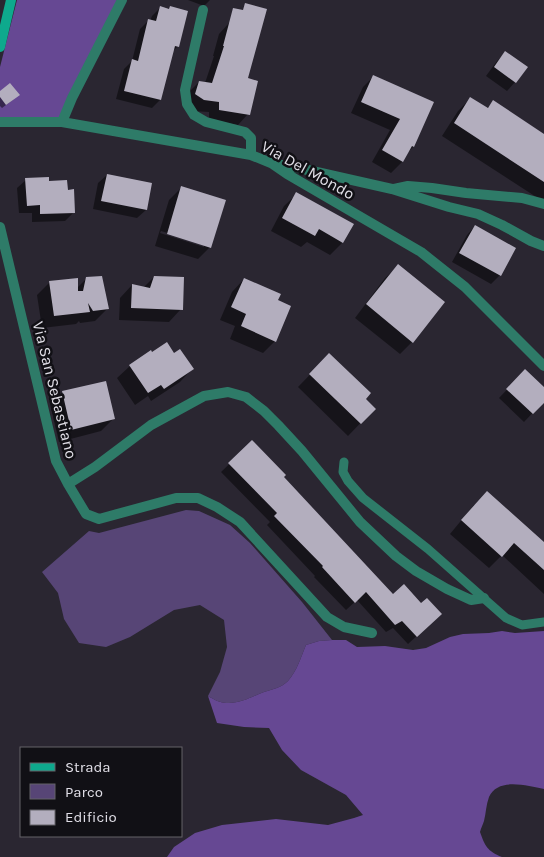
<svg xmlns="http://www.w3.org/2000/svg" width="544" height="857" viewBox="0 0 544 857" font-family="Karla,sans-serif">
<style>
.green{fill:#574576}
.forest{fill:#664893}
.shadow{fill:#0007;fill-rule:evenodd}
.building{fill:#b3aebe}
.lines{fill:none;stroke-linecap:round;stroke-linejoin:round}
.lane{stroke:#2e7b68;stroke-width:9}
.street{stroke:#2e7b68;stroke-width:10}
.secondary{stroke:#0ea98d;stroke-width:10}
.labels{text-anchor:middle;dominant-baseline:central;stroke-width:5;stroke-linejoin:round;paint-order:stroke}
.street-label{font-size:16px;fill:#e0dee6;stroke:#111015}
</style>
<rect width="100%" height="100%" fill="#2a2631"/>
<path class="green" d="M186,510l13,1 31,14 20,18 52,59 30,38 -13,1 -13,4c-5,12 -9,26 -18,36 -7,7 -15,8 -24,11 -13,5 -24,12 -38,11 -6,0 -13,-4 -18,-7l12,-24 7,-25 -3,-27 -24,-15 -26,5 -44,27 -24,10 -27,-4 -15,-24 -6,-26 -16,-21 47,-41 10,2z"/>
<path class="forest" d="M17,0h101l-56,117 -62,2v-52z
M502,631l13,2 29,-2v158c-17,-3 -46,-12 -55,8 -3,8 -3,16 -5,24 -1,3 -3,7 -4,11 5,14 7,19 22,25h-335l7,-10 21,-14 27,-8 54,-6 52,6 26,-7 9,-3 -17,-20 -45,-25 -19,-20 -13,-22 -25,-1 -27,-4 -9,-27c5,3 12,7 18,7 14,1 25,-6 38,-11 9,-3 17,-4 24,-11 9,-10 13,-24 18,-36l13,-4 13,-1h14l11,7 28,-1 28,4 13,-2 24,-11 13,-3 26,-1z"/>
<path class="shadow" d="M188,0h22l-6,6z
M160,8l8,2 2,-2 8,38 -6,6 -12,48 -8,8 -36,-9 8,-30 8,-8 8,-32 9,-9 1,1 2,-5z
M229,23l19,91 -10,11 -29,-5v-8l-16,-1 -5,-18 11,-11 6,1 9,-27h-1l6,-22z
M506,52l9,30 -8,9 -21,-15 11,-15z
M374,76l58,26 -19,45 -6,6 -5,9 -11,11 -19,-11 18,-32 -39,-17 12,-26z
M0,92l14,7 -12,9 -2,-2z
M471,98l15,11 8,-7 50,33v67l-102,-66 16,-25z
M107,175l44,9 -5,26 -9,8 -44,-9 5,-26z
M26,180l22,2 26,30 -9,9 -33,1v-9h-13l-2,-25z
M181,188l29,59 -12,12 -43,-13 14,-46zM161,231l43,13v3l-44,-14z
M297,194l45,49 -12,12 -23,-13 -6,5 -30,-16 13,-25z
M475,226l40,23 -15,26 -9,9 -39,-22 15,-27z
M398,266l14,76 -12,12 -45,-36 30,-40z
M154,277l27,32 -12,13 -50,-2 1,-22 12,-13 11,3z
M86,279l22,29 -13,13 -15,2 -1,-2 -3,3 -34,4 -5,-33 13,-13 27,6z
M244,279l33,21 -2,41 -12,12 -33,-14 5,-13 -15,-6 12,-28z
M151,352l1,1 21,2 19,14 -12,13 -29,19 -3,-5 -13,9 -18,-27 13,-12z
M329,355l35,44 10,10 -26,27 -50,-49z
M525,371l19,18v12l-20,21 -25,-24z
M63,392l50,27 -12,12 -42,11 -9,-38z
M252,442l30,35 111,119 39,26 -24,22 -15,-16 -7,4 -29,-32 -11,10 -32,-33 1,-1 -48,-51 3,-3 -49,-50z
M474,505l70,38v51l-42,-39 -13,13 -39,-34z"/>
<path class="building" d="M245,3l22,6 -19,69 10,3 -8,34 -31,-5v-8l-15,-2 -9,-6 4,-13 13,2 12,-37h-1l10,-38 10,2z
M160,6l9,3 1,-3 18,5 -9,36 -4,-1 -14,54 -37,-9 8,-32 6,2 10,-42 8,2z
M505,51l23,16 -12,16 -22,-16z
M373,75l61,27 -20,45 -2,-1 -9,16 -21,-12 18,-31 -39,-17z
M10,83l10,12 -14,10 -6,-8v-6z
M470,97l18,11 5,-8 51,34v48l-90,-59z
M107,174l45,9 -5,27 -46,-9z
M49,177v4l18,-1 1,10 6,-1 1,24 -35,1v-9l-13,1 -2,-28z
M181,186l45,14 -15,48 -44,-14z
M296,192l58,32 -11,19 -24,-14 -4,7 -33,-18z
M475,225l41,23 -15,28 -42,-23z
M398,264l47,38 -32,41 -47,-39z
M102,276l7,33 -16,2 -5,-8 2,9 -36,4 -5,-35 29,-3v13h5l3,-14z
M154,276l30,1 -1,33 -52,-2 1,-24 18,4z
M244,278l37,16 -3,6 13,6 -15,36 -35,-16 5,-12 -15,-7z
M167,342l7,11 6,-4 14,20 -30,20 -3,-4 -13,8 -19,-28 22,-15 1,2z
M329,353l42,40 -5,6 10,10 -15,15 -52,-50z
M525,369l19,18v16l-11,11 -27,-25z
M106,381l9,38 -44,11 -9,-39z
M252,440l34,35 -2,2 109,117 11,-10 17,19 6,-5 15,16 -25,23 -15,-16 -7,4 -29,-33 -11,11 -33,-36 1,-1 -49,-50 3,-3 -49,-50z
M487,491l57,51v28l-30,-27 -12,14 -41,-37z"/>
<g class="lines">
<path class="lane" d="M344,462l-1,10 5,9 15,17 65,51 78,69 16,7 22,-3"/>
<path class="street" d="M203,10l-18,80 2,14 7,11 12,7 39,10 6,6v17
M0,122h62l189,33 20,8 16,11 134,78 44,35 79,79
M62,122l10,-24 50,-98
M275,164l15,2 102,23 57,18 29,7 24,11 29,16 13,5
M394,189l14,-3 24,2 34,5 56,5 22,6
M0,227l56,234 12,23 18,30 13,5 77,-21h22l19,9 23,15 87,95 17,10 28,6
M68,484l27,-17 56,-42 53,-29 24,-4 18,5 18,14 14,14 24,26 58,71 36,34 20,15 31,18 24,11 13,-2"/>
<path class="secondary" d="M0,47l11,-47"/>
</g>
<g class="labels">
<g class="street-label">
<text transform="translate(308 170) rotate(29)">Via Del Mondo</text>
<text transform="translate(55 390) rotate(76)">Via San Sebastiano</text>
</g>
</g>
<rect x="20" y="747" width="162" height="90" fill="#111015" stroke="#646269"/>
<rect x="30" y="763" width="25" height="8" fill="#0ea98d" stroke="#646269"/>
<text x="65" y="772" font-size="15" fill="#e0dee6">Strada</text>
<rect x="30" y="784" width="25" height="15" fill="#574576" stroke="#646269"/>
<text x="65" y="797" font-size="15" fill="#e0dee6">Parco</text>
<rect x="30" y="810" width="25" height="15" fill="#b3aebe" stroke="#646269"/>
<text x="65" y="822" font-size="15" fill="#e0dee6">Edificio</text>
</svg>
